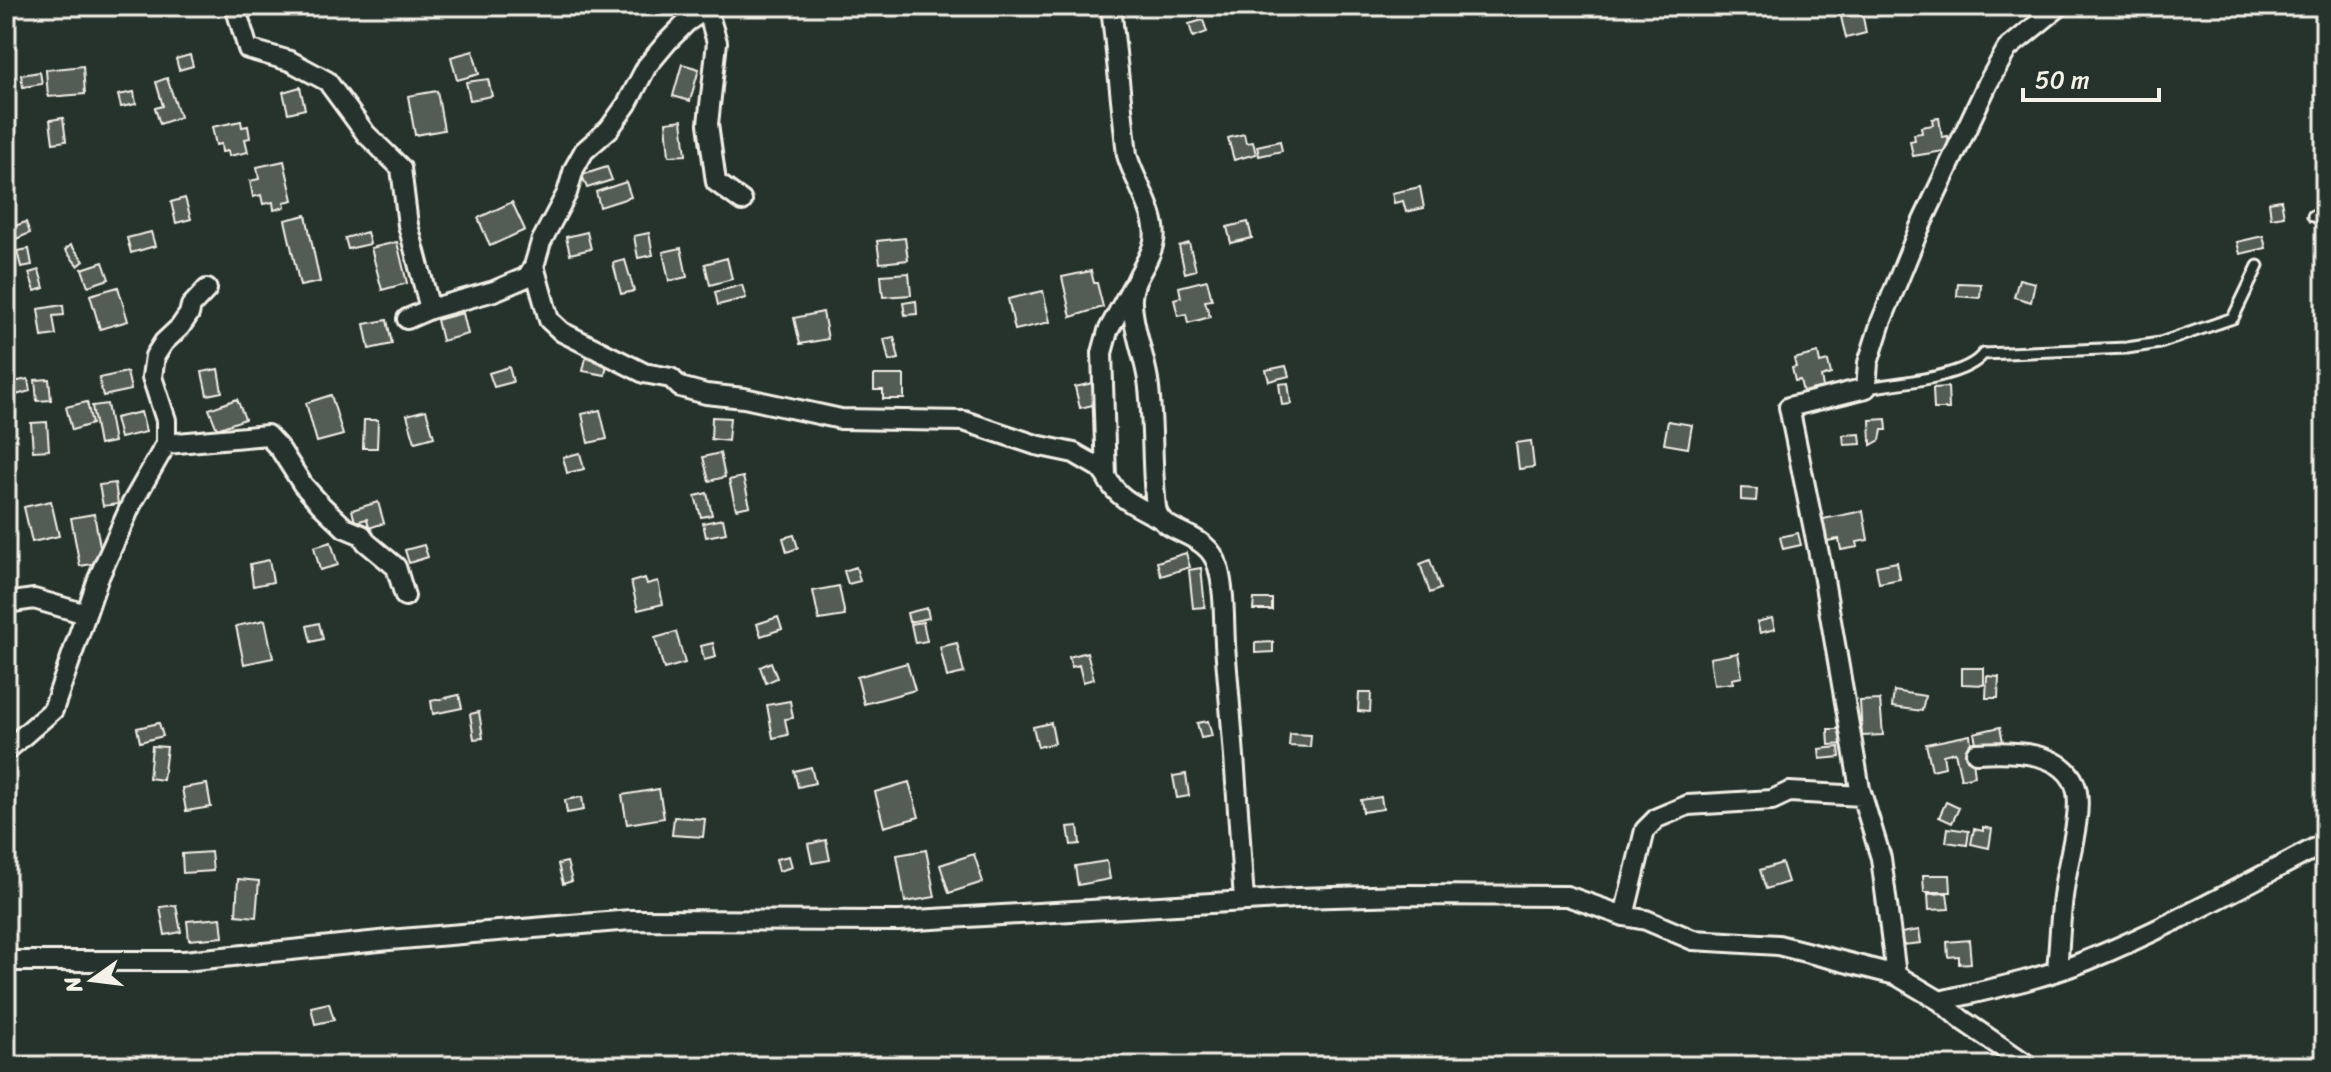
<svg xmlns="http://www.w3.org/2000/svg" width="2331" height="1072" viewBox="0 0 2331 1072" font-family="Sriracha,sans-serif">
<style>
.building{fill:#525c55;stroke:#f4f1e8;stroke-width:2}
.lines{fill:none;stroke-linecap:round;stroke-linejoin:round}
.lane-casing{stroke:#f4f1e8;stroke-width:15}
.street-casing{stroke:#f4f1e8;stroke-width:24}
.lane{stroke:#26332d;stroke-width:9}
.street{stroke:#26332d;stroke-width:18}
</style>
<rect width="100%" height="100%" fill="#26332d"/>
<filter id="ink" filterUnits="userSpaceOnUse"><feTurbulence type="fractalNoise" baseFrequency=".0125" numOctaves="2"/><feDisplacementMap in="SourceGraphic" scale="16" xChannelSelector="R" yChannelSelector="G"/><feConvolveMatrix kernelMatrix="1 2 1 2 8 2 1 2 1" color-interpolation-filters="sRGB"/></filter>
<g filter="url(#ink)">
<path class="building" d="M1862,12l4,21 -20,5 -5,-21z
M1203,20l4,12 -14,5 -4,-13z
M473,51l6,23 -22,6 -6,-23z
M190,55l3,11 -14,4 -3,-11z
M682,64l17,5 -9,32 -17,-5z
M83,66l2,28 -37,3 -2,-27z
M40,72l2,12 -19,3 -2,-12z
M167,78l13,39 -20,7 -5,-16 8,-2 -7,-24z
M488,79l4,17 -22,4 -4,-18z
M300,87l5,22 -17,4 -5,-21z
M437,91l7,39 -29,5 -7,-39z
M134,92l2,12 -15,3 -3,-12z
M63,118l3,23 -13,2 -3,-23z
M1939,118l3,19 6,-1 2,14 -37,6 -3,-15 5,-1 -1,-6 8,-1 -1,-6 12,-2 -1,-6z
M682,120l4,35 -17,1 -3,-34z
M241,121l1,6 6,-1 2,12 -5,1 3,13 -19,4 -1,-5 -6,1 -1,-8 -5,1 -4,-18z
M1244,134l2,9 7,-1 3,12 -22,6 -6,-22z
M1280,141l2,10 -23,5 -2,-10z
M284,161l9,39 -9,2 1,5 -11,3 -1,-8 -10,2 -2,-9 -8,2 -3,-16 9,-2 -2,-12z
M607,167l5,13 -25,8 -5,-13z
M626,182l5,15 -31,10 -4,-15z
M1420,187l4,21 -18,4 -3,-11 -9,2 -2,-10z
M185,198l6,21 -15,4 -5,-21z
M2281,200l3,16 -13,2 -2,-16z
M512,202l13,28 -35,16 -12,-28z
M306,215l14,67 -20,4 -15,-66z
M26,222l4,11 -21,9 -3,-13z
M1248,222l4,16 -21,5 -4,-16z
M151,232l4,14 -24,7 -4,-15z
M367,232l3,12 -22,5 -3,-11z
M587,232l4,17 -21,5 -4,-17z
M649,233l4,22 -15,3 -4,-22z
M2263,236l3,12 -26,6 -3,-12z
M905,238l3,22 -28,3 -3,-22z
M397,242l10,41 -25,7 -11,-42z
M1189,243l7,27 -11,3 -6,-27z
M71,245l13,16 -6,5 -13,-16z
M681,248l6,29 -18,4 -6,-29z
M29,249l3,16 -11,2 -4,-16z
M727,258l5,21 -22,6 -5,-21z
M625,260l9,31 -13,3 -8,-31z
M103,262l6,17 -21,7 -6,-17z
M39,270l5,18 -9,3 -6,-18z
M1091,271l3,12h3l6,24 -32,10 -9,-40z
M909,273l2,22 -28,2 -2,-22z
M2019,279l16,4 -4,19 -17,-5z
M1207,280l5,20 -7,1 5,16 -22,6 -2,-9 -8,2 -4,-17 7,-2 -2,-10z
M1958,283l23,1 -1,14 -23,-2z
M742,285l4,13 -28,7 -3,-13z
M118,287l10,34 -28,8 -10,-34z
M1043,291l7,31 -35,8 -7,-31z
M916,301l1,13 -12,1 -2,-12z
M63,305l1,10 -11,1 3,19 -14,2 -4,-28z
M823,312l5,27 -28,5 -6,-26z
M463,313l5,21 -26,7 -5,-21z
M387,320l5,24 -23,5 -5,-25z
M894,337l5,22 -10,2 -5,-22z
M587,353l21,4 -3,18 -22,-4z
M1818,353l2,10 8,-2 3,13 -10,3 2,10 -20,5 -3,-12 -5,1 -3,-13 4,-1 -2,-8z
M1286,366l3,10 -20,5 -3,-11z
M509,367l4,15 -19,5 -5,-14z
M218,369l4,23 -15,3 -5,-23z
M127,372l4,18 -28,6 -4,-18z
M874,375h30v24h-21v-9h-9z
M28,379l2,12 -14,4 -3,-13z
M49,379l2,21 -14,1 -2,-21z
M1097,382l4,21 -21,5 -5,-21z
M1288,383l3,21 -9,1 -3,-21z
M1948,387l1,22h-15l-1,-21z
M331,395l12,40 -26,7 -11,-39z
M237,399l8,20 -28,10 -8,-20z
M87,402l5,22 -20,6 -6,-23z
M107,404l7,38 -15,3 -7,-39z
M426,410l8,27 -19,5 -8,-27z
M600,410l7,29 -19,4 -6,-29z
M141,412l5,20 -26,6 -5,-20z
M712,417l18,1 -2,23 -17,-2z
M1886,419l1,11h-5l-2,10 -9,5 -1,-25z
M364,420h14l-1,28h-14z
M1668,421l24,4 -4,23 -24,-4z
M47,422l2,28 -16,1 -2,-28z
M1860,434l1,10 -17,1 -1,-10z
M1531,441l3,26 -15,2 -3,-26z
M580,453l4,16 -17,4 -4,-16z
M720,453l5,24 -16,4 -6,-24z
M743,477l7,29 -14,3 -7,-29z
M115,483l3,21 -15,2 -4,-21z
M1741,488l16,1 -1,12 -15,-1z
M707,493l5,22 -11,2 -6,-21z
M51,501l8,35 -27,6 -8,-35z
M378,502l6,21 -15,5 -2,-9 -12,3 -3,-12z
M1863,511l5,29 -11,2 1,5 -17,3 -2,-11 -12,2 -4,-22z
M94,514l9,48 -23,4 -9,-48z
M723,519l3,14 -20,4 -3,-14z
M1798,533l3,12 -18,4 -3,-12z
M794,535l4,13 -11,4 -4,-14z
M331,542l7,23 -18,5 -6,-23z
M424,545l4,12 -19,6 -4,-13z
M1186,553l4,14 -29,9 -4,-14z
M269,560l4,22 -20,4 -3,-22z
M1430,560l10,29 -10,4 -10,-29z
M1897,562l3,17 -21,4 -3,-17z
M856,567l4,14 -12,3 -4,-13z
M1201,568l4,39 -12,1 -4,-38z
M645,578l2,6 11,-3 5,23 -25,6 -7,-28z
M839,586l6,30 -26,4 -6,-29z
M1254,599h18v11h-19z
M927,608l2,10 -20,4 -2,-9z
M778,617l4,12 -21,7 -4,-12z
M1772,618l3,11 -15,4 -3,-11z
M265,620l8,38 -29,6 -8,-38z
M923,622l4,19 -12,2 -4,-19z
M319,623l4,16 -12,3 -4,-16z
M676,632l9,31 -21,6 -9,-31z
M1273,642v10l-18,1v-10z
M713,643l3,14 -12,3 -3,-14z
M957,643l7,30 -17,4 -7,-30z
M1087,652l7,27 -11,3 -4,-17 -7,2 -3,-10z
M1738,653l4,24 -10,2 1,4 -19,2 -4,-27z
M771,662l6,16 -11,5 -6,-16z
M907,663l8,27 -51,14 -7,-27z
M1962,668h22v17l-22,-1z
M1987,676l12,1 -1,21h-12z
M1894,691l31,5 -3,15 -30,-4z
M1359,693h12l-1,19 -12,-1z
M459,695l3,13 -29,6 -2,-13z
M1880,700l3,35 -21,1 -2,-35z
M790,701l3,17 -8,1 3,16 -15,3 -6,-33z
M479,712l4,26 -9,1 -4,-25z
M1208,721l4,15 -11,2 -4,-15z
M159,723l4,13 -23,6 -3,-14z
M1051,723l4,20 -17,4 -5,-20z
M2000,727l3,15 -26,5 -3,-14z
M1828,729h21v15l-20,1z
M1290,734l21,1 -1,12 -21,-1z
M1970,735l5,41 -14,3 -6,-27 -12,3 2,12 -13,3 -6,-26z
M152,746l15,1 -4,33 -14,-2z
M1839,747l1,10 -20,2 -1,-10z
M811,767l4,16 -17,4 -4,-16z
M1186,774l3,22 -12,2 -4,-22z
M909,782l10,35 -35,10 -9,-35z
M207,784l4,23 -25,4 -4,-23z
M659,789l5,29 -37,6 -5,-29z
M582,797l2,13 -17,3 -2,-13z
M1381,797l2,12 -20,3 -2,-12z
M1946,802l13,6 -7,15 -13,-6z
M674,817l31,2 -2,18 -31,-2z
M1078,826l2,18 -9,1 -3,-18z
M1983,827l9,2 -3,19 -18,-4 3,-15 9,2z
M1948,828l21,3 -2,14 -21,-3z
M826,840l4,20 -18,3 -4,-19z
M926,850l9,47 -30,5 -8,-47z
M211,852l2,19 -30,2 -1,-19z
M974,854l9,28 -34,11 -9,-28z
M789,856l3,11 -13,4 -3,-12z
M1107,861l3,18 -32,6 -3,-19z
M567,862l5,19 -9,3 -5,-20z
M1782,863l6,19 -22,7 -6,-19z
M1923,875h27l1,17h-27z
M238,879l21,2 -3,36 -20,-2z
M1947,893l2,16 -20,1 -1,-16z
M176,905l5,27 -16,3 -5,-28z
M221,918l2,19 -34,3 -2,-19z
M1919,930l2,13 -18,2 -2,-12z
M1969,940l2,23 -12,1v-8l-11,1 -1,-15z
M329,1003l5,17 -19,4 -4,-17z"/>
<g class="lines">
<g class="lane-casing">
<path id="lane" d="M2313,216l12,4
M1866,388c29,-5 100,-10 117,-34l144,-6 33,-5 73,-25 25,-52"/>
</g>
<g class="street-casing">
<path id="street" d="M235,6l13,43 42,12 37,20 39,53 35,34 7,57 22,84
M1111,6l16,149c7,26 32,61 27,86 -4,23 -24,38 -22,62 1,26 12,51 16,77 6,42 3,85 8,127 3,29 52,22 62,60 8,29 5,61 8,91 7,81 13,161 18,243
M707,9l10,33 -9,82 8,58 26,19
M534,266l15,54 13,12 82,41 27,5 9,9 26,7 38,4 97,21 123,2 72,24 38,8 26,15 6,8
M1132,287l-24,44 -6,22 4,123c11,23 31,30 53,42
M407,319l23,-10 64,-18 33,-14 7,-11 7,-24 26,-49 7,-24 10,-18 25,-22 18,-25 20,-38 21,-25 19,-19 23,-16
M166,444l101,-9 13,14 23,36 19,21 23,22 17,7 4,7 30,25 9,29
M6,603l28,-4 52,15
M6,751l47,-41 45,-131 33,-74 35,-61v-24l-14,-43 3,-21 9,-14 16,-15 9,-13 2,-8 16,-17
M1976,753c32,-2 93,-4 101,39 4,23 -7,61 -11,85 -6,31 -6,62 -9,93
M1624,916l21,-86 12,-12 31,-13 84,-5 17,-8 73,4
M6,961h178l205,-21 242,-20 268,1 398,-23 110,-3 160,1 57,20 22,4 47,20 85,5 118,30 44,26 22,19 67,46
M1896,975l-15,-117 -21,-69 -37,-215 -34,-167 77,-19 2,-25 13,-41 38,-93 69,-146 19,-34 53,-43
M1940,1001c50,-12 101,-22 148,-41 82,-33 159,-77 237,-117"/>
</g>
<use href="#lane" class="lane"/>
<use href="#street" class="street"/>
</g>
</g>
<rect width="2331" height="1072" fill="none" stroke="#26332d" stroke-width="32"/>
<rect x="16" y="16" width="2299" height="1040" fill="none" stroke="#f4f1e8" stroke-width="3" filter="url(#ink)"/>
<g transform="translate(92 980) rotate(256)" stroke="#26332d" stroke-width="6" paint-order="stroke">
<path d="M0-6L14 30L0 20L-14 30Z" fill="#f4f1e8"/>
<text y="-12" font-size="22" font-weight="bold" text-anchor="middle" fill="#f4f1e8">N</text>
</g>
<path d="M2023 88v12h136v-12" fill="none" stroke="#f4f1e8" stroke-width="4"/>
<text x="2035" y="88" font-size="24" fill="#f4f1e8" stroke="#26332d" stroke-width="6" paint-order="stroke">50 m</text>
</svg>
